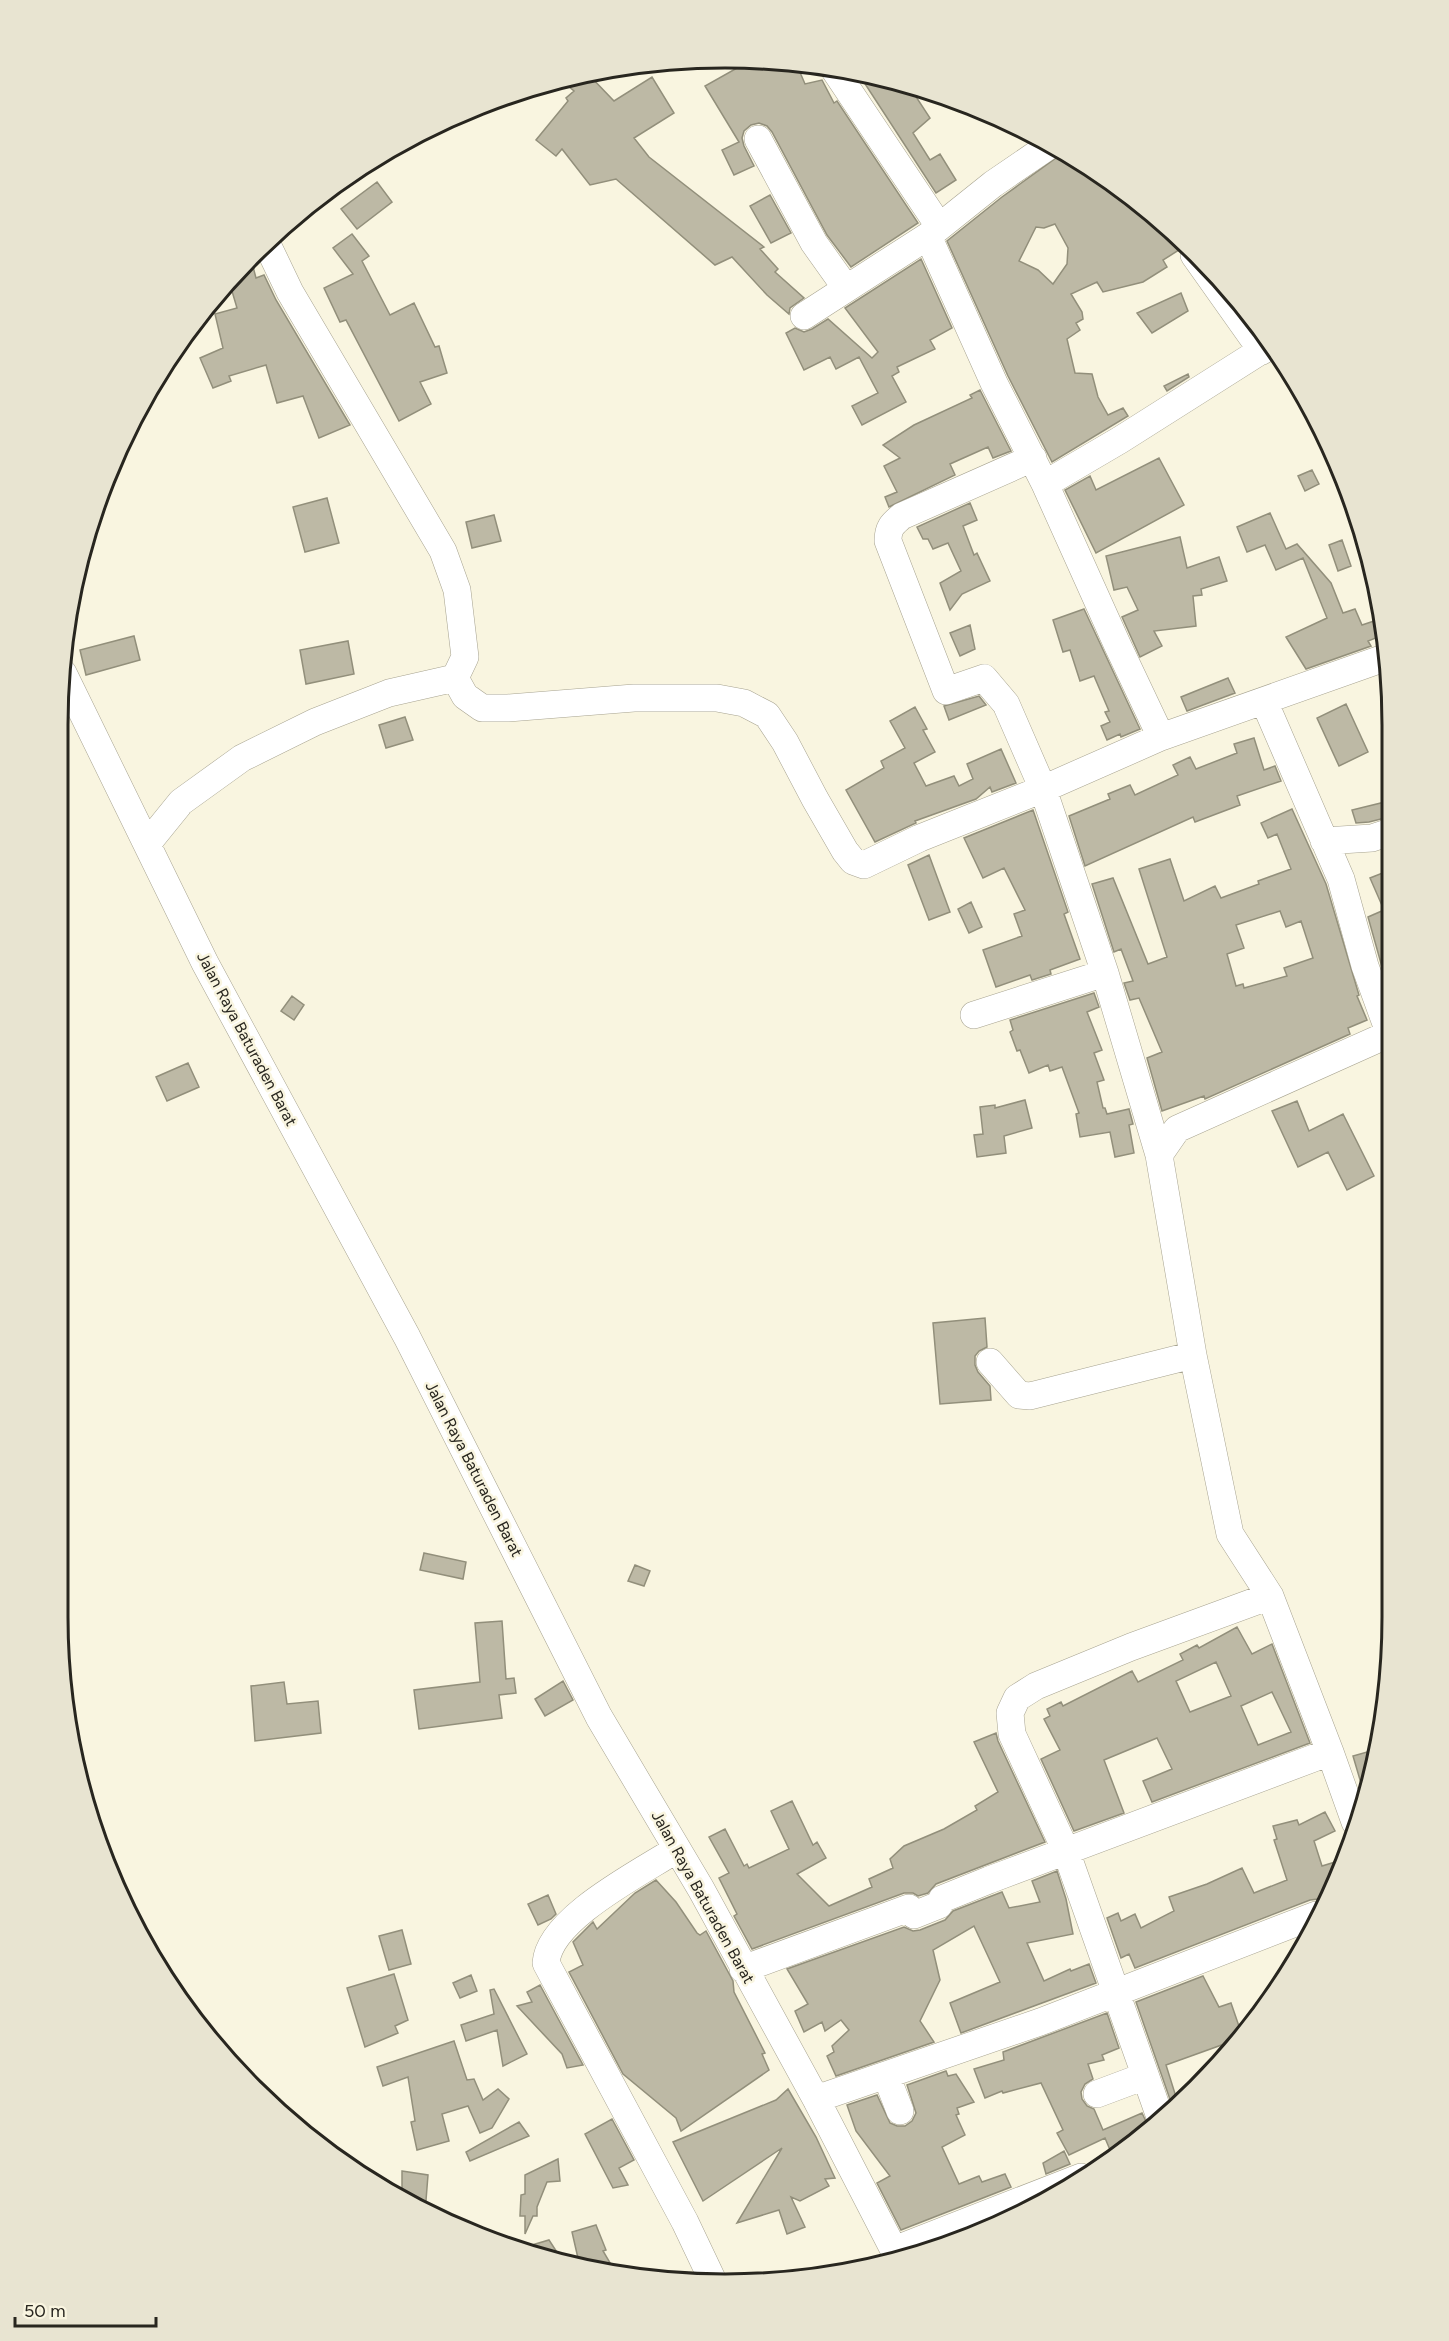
<svg xmlns="http://www.w3.org/2000/svg" width="1449" height="2341" viewBox="0 0 1449 2341" font-family="Figtree,sans-serif">
<style>
.building{fill:#bdb9a5;stroke:#928f7b;stroke-width:1.5;fill-rule:evenodd}
.lines{fill:none;stroke-linecap:round;stroke-linejoin:round}
.minor-casing{stroke:#a7a390;stroke-width:28}
.minor{stroke:#fff;stroke-width:27}
.labels{text-anchor:middle;dominant-baseline:central;stroke-width:5;stroke-linejoin:round;paint-order:stroke}
.street-label{font-size:16px;fill:#28261f;stroke:#f9f5e0}
.rim{fill:none;stroke:#28261f;stroke-width:3}
</style>
<rect width="100%" height="100%" fill="#f9f5e0"/>
<path class="building" d="M768,58l28,5 9,21 17,-4 12,23 3,-2 81,122 -67,44 -24,-32 -55,-103 -5,-6 -8,-3 -8,2 -7,6 -2,7 2,8 10,20 -20,9 -12,-25 17,-8 -34,-56 48,-27z
M858,73l39,7 10,3 23,35 -17,15 17,27 10,-6 16,26 -20,13z
M588,74l26,27 38,-24 22,36 -40,25 15,19 115,90 -4,2 18,20 -3,3 29,26 -14,10 -1,6 -22,-19 -35,-38 -17,8 -99,-86 -26,6 -28,-36 -6,7 -20,-16 32,-39 -2,-3 8,-7 -13,-11z
M1063,153l68,42 21,20 8,11 2,-2 21,20 -4,6 -16,10 4,7 -24,15 -40,10 -6,-10 -26,12 11,18 1,7 -7,4 4,7 -13,9 8,34 17,1 6,23 10,18 15,-7 5,8 -76,46 -44,-86 -61,-135 55,-44zM1055,224l13,24 -1,16 -14,20 -15,-14 -19,-9 17,-34 8,1z
M377,182l15,20 -35,27 -16,-20z
M770,195l21,38 -20,10 -21,-37z
M352,234l17,22 -7,5 28,54 24,-12 21,44 4,-1 8,27 -27,9 11,22 -32,17 -53,-101 -6,2 -16,-34 29,-14 -20,-26z
M251,259l5,19 8,-3 12,25 74,125 -31,13 -16,-42 -26,7 -11,-38 -37,11 2,5 -18,7 -13,-30 23,-10 -8,-34 22,-6 -8,-27z
M921,259l31,69 -22,12 5,9 -38,18 2,5 -7,4 14,26 -44,23 -10,-19 26,-13 -19,-36 -23,12 -6,-12 -26,13 -18,-37 9,-5 9,4 8,-3 16,-10 44,39 6,-6 -33,-44z
M1181,293l7,18 -36,22 -15,-20z
M1188,374l1,3 -22,14 -3,-5z
M980,390l31,61 -18,7 -5,-11 -38,17 5,11 -66,32 -4,-10 12,-5 -13,-26 16,-8 -17,-13 31,-20 58,-27 -2,-3z
M1159,458l25,47 -88,48 -31,-63 25,-14 6,14z
M1312,470l7,14 -14,7 -7,-15z
M327,498l12,45 -34,9 -12,-45z
M970,503l7,17 -14,6 11,29 3,-2 13,28 -28,13 -12,16 -10,-27 21,-12 -13,-28 -15,6 -5,-10h-5l-6,-12z
M1270,513l16,36 11,-5 34,39 12,30 12,-4 7,16 18,-6 3,16 -15,6 3,5 -65,23 -20,-32 41,-19 -24,-60 -27,12 -11,-25 -18,7 -10,-25z
M494,515l7,26 -29,7 -6,-26z
M1180,537l7,31 32,-11 8,24 -26,8 1,6 -9,1 3,30 -42,5 8,15 -22,11 -18,-40 16,-7 -11,-23 -13,3 -8,-34z
M1342,540l9,26 -13,5 -9,-26z
M1084,609l56,120 -19,8 -1,-3 -13,6 -6,-14 9,-4 -5,-10 4,-1 -15,-35 -14,5 -10,-31 -7,2 -10,-32z
M970,625l5,24 -15,7 -10,-23z
M134,636l6,24 -54,15 -6,-25z
M348,641l6,33 -48,10 -6,-34z
M1228,678l7,15 -48,18 -6,-14z
M979,696l7,9 -37,15 -5,-14z
M1346,704l22,48 -29,14 -22,-48z
M915,707l12,22 -4,1 12,22 -21,11 12,23 28,-10 5,10 14,-7 -6,-15 34,-15 15,34 -24,9 -2,-5 -14,12 -61,22 1,2 -41,19 -29,-52 38,-22 -3,-7 24,-13 -15,-27z
M405,717l8,23 -27,8 -7,-23z
M1254,738l10,32 11,-4 6,15 -44,15 3,9 -45,17 -2,-5 -108,49 -16,-50 41,-17 -2,-5 22,-9 5,10 43,-20 -5,-10 17,-8 6,12 41,-16 -3,-9z
M1385,802l4,15 -20,5 -13,1 -4,-13z
M1292,809l34,75 33,111 -2,1 10,24 -19,8 2,6 -145,65 -1,-3 -42,15 -15,-53 15,-6 -23,-54 -9,2 -6,-17 9,-2 -12,-32 -7,3 -22,-68 21,-6 35,86 19,-7 -28,-88 31,-10 14,42 31,-15 6,12 38,-14 -1,-3 33,-12 -14,-35 -9,4 -7,-15zM1280,911l6,16 15,-6 12,37 -29,10 3,8 -43,12 -1,-4 -7,2 -9,-32 17,-6 -8,-23z
M1033,810l35,102 -4,2 16,45 -30,11 1,4 -19,6 -2,-5 -34,12 -13,-37 39,-14 -8,-22 11,-4 -21,-42 -21,10 -19,-40z
M929,855l21,57 -21,8 -21,-55z
M1390,870l-1,94 -7,3 -14,-50 16,-7 -14,-32z
M971,902l11,25 -13,6 -11,-24z
M1094,993l5,14 -12,5 15,38 -8,3 10,27 -7,2 6,26h2l2,6 22,-5 4,15 -4,1 5,28 -19,4 -5,-25 -30,5 -4,-23 3,-1 -17,-46 -12,4 -2,-6 -19,8 -9,-23 -3,1 -7,-19 3,-2 -3,-10z
M292,996l12,9 -10,15 -13,-9z
M188,1063l11,24 -32,14 -11,-24z
M1025,1100l7,28 -28,8 2,17 -29,4 -3,-22 9,-1 -3,-27 15,-2v3z
M1297,1101l12,30 34,-17 31,62 -27,14 -19,-38 -30,15 -26,-56z
M985,1318l2,29 -8,4 -4,5v9l3,7 12,14 1,14 -51,4 -7,-81z
M424,1553l42,9 -3,17 -43,-9z
M635,1565l15,6 -6,15 -16,-5z
M502,1621l4,58 8,-1 2,15 -17,2 3,23 -83,11 -5,-39 66,-8 -5,-59z
M1237,1627l15,27 20,-10 38,99 -158,59 -9,-21 29,-12 -15,-31 -53,22 20,53 -50,18 -33,-72 19,-9 -16,-31 6,-3 -3,-7 14,-7 2,4 69,-35 6,11 45,-22 -3,-6 17,-9 2,3zM1216,1662l15,34 -41,16 -14,-31zM1272,1692l19,40 -33,13 -17,-39z
M563,1681l10,19 -28,16 -10,-17z
M284,1682l3,22 31,-3 3,32 -66,8 -4,-55z
M996,1733l2,8 47,101 -109,42 -8,9 -10,3 -5,-3h-9l-152,56 -18,-33 3,-2 -18,-36 10,-5 -20,-36 16,-8 19,37 3,-2 2,4 40,-19 -18,-38 21,-10 21,44 4,-3 9,16 -29,16 32,32 43,-19 -3,-8 24,-11 -3,-9 14,-13 40,-17 33,-19 -2,-4 23,-14 -24,-50z
M1374,1750l-11,40 -10,-34z
M1325,1812l10,19 -21,10 8,25 23,-7 -4,13 -17,30 -6,-3 -8,1 -175,68 -6,-14 -8,4 -14,-40 11,-5 3,8 14,-7 6,14 33,-17 -5,-14 38,-13 35,-16 12,25 33,-13 -13,-40 3,-1 -4,-13 24,-6 2,5z
M1057,1871l9,28 7,35 -46,9 17,38 26,-12 1,2 18,-7 7,19 -135,50 -11,-30 50,-21 -26,-56 -41,24 7,30 -20,41 14,21 -98,34 -9,-20 7,-4 -2,-6 17,-16 -8,-10 -16,11 -3,-9 -18,10 -9,-21 13,-7 -21,-35 117,-42 9,4 7,-1 25,-10 8,-9 49,-19 7,16 31,-6 -8,-21z
M656,1880l20,22 21,31 3,2 6,-4 27,50 1,11 31,61 -3,1 7,16 -88,61 -5,-13 -53,-44 -54,-102 14,-7 -10,-23 20,-20 4,7 38,-36z
M548,1895l8,19 -5,5 -13,6 -10,-21z
M402,1930l9,34 -22,6 -10,-34z
M394,1974l14,46 -13,6 3,7 -33,14 -18,-59z
M471,1975l6,16 -17,7 -7,-15z
M1203,1976l16,31 12,-4 11,32 -10,10 -2,-3 -64,23 11,35 -5,5 -36,-103z
M540,1985l43,80 -16,3 -5,-14 -45,-48 15,-4 -5,-10z
M494,1989l33,65 -24,12 -6,-36 -31,11 -5,-16 33,-11 -4,-24z
M1107,2013l12,35 -17,7 2,5 -16,4 5,15 -8,5 -4,8 1,7 5,7 7,3 9,21 39,-17 7,15 -18,18 -18,11 -8,-19 -36,17 -12,-22 6,-3 -22,-47 -38,10 -1,-2 -17,7 -11,-29 30,-9 -1,-8z
M454,2041l13,39 7,-1 9,21 15,-11 11,10 -17,29 -12,5 -12,-27 -26,8 7,27 -32,9 -6,-28 4,-1 -7,-44 -25,9 -6,-19z
M946,2071l2,5 8,-2 18,28 -17,6 2,6 -3,1 9,20 -23,12 17,37 20,-8 3,6 23,-8 6,13 -110,43 -24,-47 13,-7 -34,-45 -9,-26 30,-10 13,28 7,3h8l7,-5 4,-8 -9,-28z
M788,2089l28,48 19,41 -10,1 4,7 -29,15 -9,-4 14,30 -18,7 -8,-24 -42,13 45,-75 -79,53 -30,-59 103,-42z
M612,2119l22,41 -15,8 9,17 -15,3 -28,-54z
M519,2122l10,14 -59,25 -4,-9z
M1064,2151l6,13 -24,10 -3,-11z
M558,2159l2,22 -13,1 -10,25v9h-4l-8,18v-18h-5l1,-21 4,-1v-19z
M402,2171l26,4 -3,38 -23,-15z
M596,2225l10,25 -3,1 13,22 -36,-6 -8,-35z
M549,2240l15,23 -49,-13z"/>
<g class="lines">
<g class="minor-casing">
<path id="minor" d="M834,69l105,157
M758,139l56,104 32,45
M1050,145l-57,39 -65,52 66,147 51,101 72,160 44,93
M266,242l24,50 153,259 14,39 8,67 -10,21
M1194,255l68,96
M804,316l124,-80
M1045,484l75,-44 150,-95
M63,673l142,290 202,374 192,380 102,172 115,210 82,159
M455,678l10,18 17,12h26l126,-10h83l27,5 23,12 18,27 30,57 30,52 8,10 11,4 56,-27 123,-49 -37,-85 -22,-26 -38,13 -58,-150c0,-13 4,-17 14,-25l131,-58
M1264,701l77,178 24,87 24,66
M1324,841l48,-3 18,-6
M147,844l34,-42 61,-44 73,-36 74,-29 66,-15
M974,1015l131,-42
M1159,1155l-54,-182 -62,-184 118,-52 226,-80
M990,1362l29,33 11,1 163,-41
M1355,1822l-25,-70 -60,-156 -40,-62 -37,-179 -34,-200 18,-26 212,-95
M677,1849c-35,23 -128,69 -131,114l139,259 29,61
M743,1969l166,-61 5,7 25,-10 3,-6 47,-19 341,-128
M886,2075l14,36
M1097,2094l48,-18
M816,2099l224,-77 276,-107
M1160,2117l-94,-266 -54,-117 -2,-21 7,-15 19,-12 95,-39 139,-51
M894,2250l187,-73"/>
</g>
<use href="#minor" class="minor"/>
</g>
<g class="labels">
<g class="street-label">
<text transform="translate(247 1039) rotate(62)">Jalan Raya Baturaden Barat</text>
<text transform="translate(474 1469) rotate(63)">Jalan Raya Baturaden Barat</text>
<text transform="translate(703 1897) rotate(61)">Jalan Raya Baturaden Barat</text>
</g>
</g>
<path d="M0 0H1449V2341H0ZM725 68H725A657 657 0 0 1 1382 725V1617A657 657 0 0 1 725 2274H725A657 657 0 0 1 68 1617V725A657 657 0 0 1 725 68Z" fill="#e8e4d1" fill-rule="evenodd"/>
<path class="rim" d="M725 68H725A657 657 0 0 1 1382 725V1617A657 657 0 0 1 725 2274H725A657 657 0 0 1 68 1617V725A657 657 0 0 1 725 68Z"/>
<path d="M15 2317v9h141v-9" fill="none" stroke="#28261f" stroke-width="3"/>
<text x="24" y="2317" font-size="18" fill="#28261f" stroke="#f9f5e0" stroke-width="4.5" paint-order="stroke">50 m</text>
</svg>
